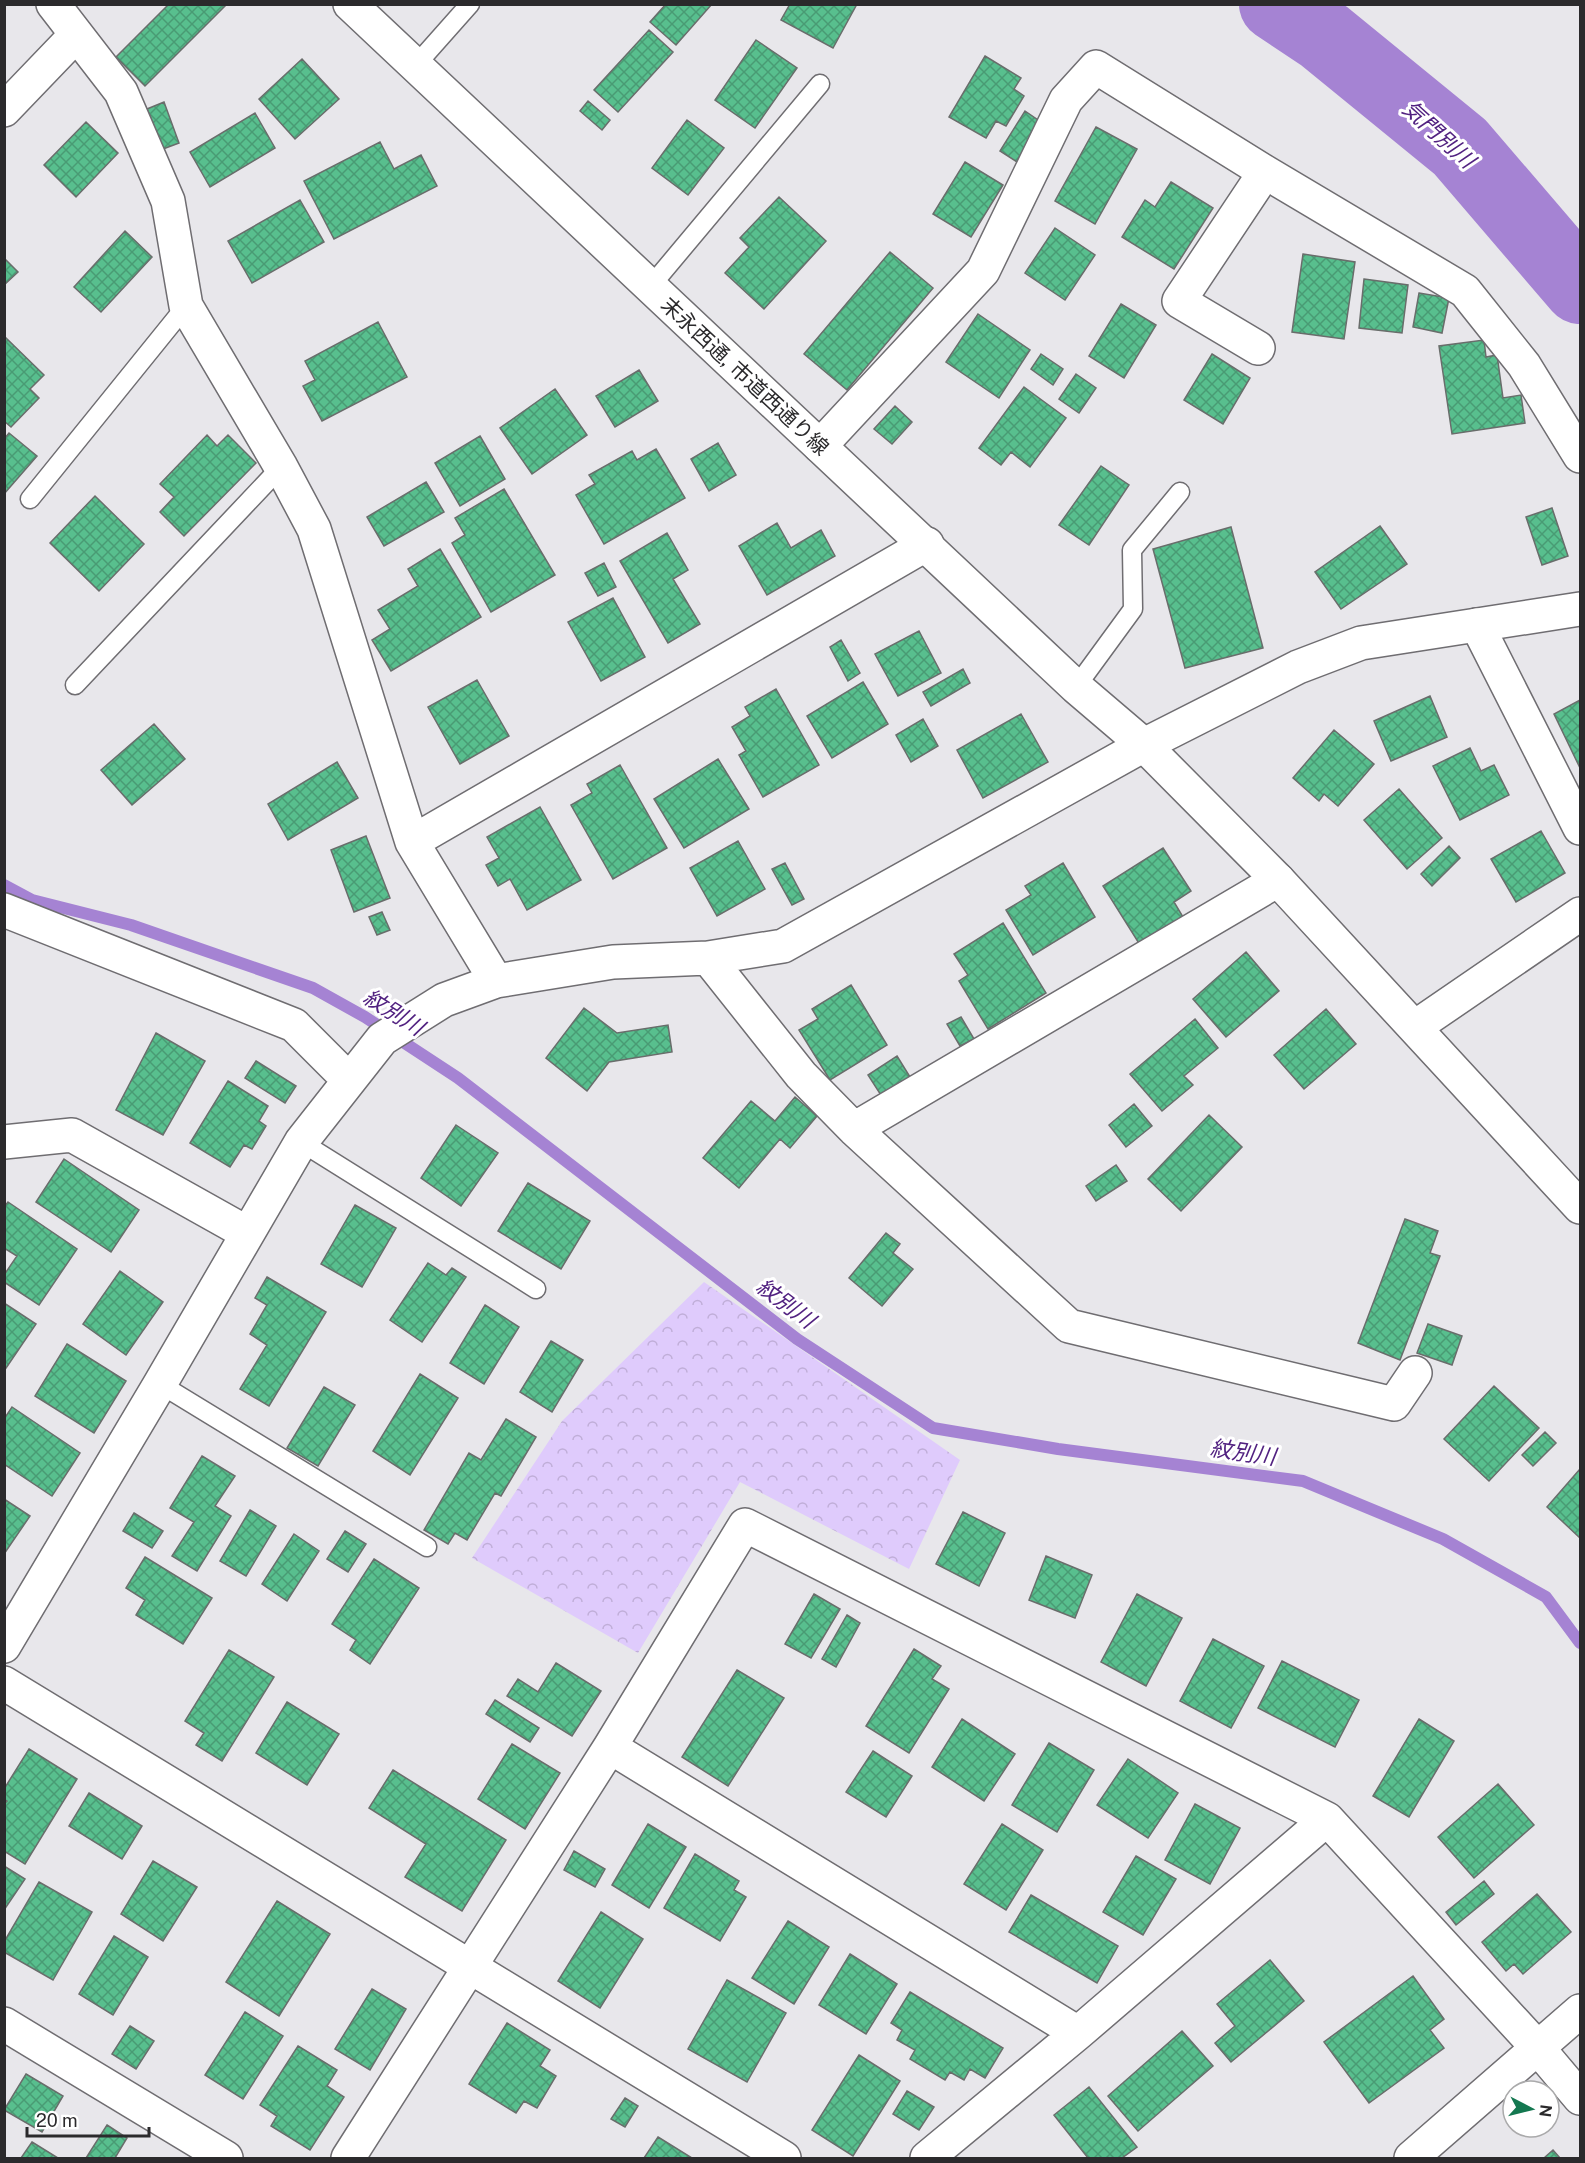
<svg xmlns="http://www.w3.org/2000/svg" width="1585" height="2163" viewBox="0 0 1585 2163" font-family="'Public Sans','Noto Sans JP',sans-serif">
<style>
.forest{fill:url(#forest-crowns)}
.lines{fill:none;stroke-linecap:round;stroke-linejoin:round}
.stream{stroke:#a583d3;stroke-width:12}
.river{stroke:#a583d3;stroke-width:74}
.building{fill:url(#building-cross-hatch);stroke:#696d6b;stroke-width:1.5}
.lane-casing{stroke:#6f6d71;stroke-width:21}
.street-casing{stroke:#6f6d71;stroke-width:36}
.secondary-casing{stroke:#6f6d71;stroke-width:36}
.lane{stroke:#fff;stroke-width:18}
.street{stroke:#fff;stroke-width:33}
.secondary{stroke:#fff;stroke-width:33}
.labels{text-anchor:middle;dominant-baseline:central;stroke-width:6;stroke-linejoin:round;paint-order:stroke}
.street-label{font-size:21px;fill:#2b2a2c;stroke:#fff}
.water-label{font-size:22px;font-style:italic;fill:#522281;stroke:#fff}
</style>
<defs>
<pattern id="forest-crowns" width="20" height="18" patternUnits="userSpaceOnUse" patternTransform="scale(1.5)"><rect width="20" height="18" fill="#dfcbfc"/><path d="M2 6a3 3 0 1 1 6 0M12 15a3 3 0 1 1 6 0" fill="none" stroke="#c0aed8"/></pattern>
<pattern id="building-cross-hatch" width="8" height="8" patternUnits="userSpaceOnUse" patternTransform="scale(1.5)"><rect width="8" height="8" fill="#58bf8e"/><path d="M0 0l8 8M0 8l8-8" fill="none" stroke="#499b74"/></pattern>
</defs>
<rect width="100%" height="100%" fill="#e8e7eb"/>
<path class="forest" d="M704,1282l256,178 -51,109 -169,-87 -102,171 -166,-95 90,-137z"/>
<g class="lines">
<path class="stream" d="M4,885l28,15 99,25 182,63 52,29 93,61 339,261 136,89 125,21 245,32 140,58 103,58 34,46"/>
<path class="river" d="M1276,4l48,32 136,111 120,140"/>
</g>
<path class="building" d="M169,4h58l-82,82 -29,-29z
M666,4h46l-36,41 -26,-23z
M790,4h67l-24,44 -52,-28z
M649,30l24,22 -55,60 -24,-22z
M756,40l41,28 -42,60 -40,-28z
M985,56l36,22 -7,11 10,7 -18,30 -10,-5 -10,17 -37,-21z
M302,59l37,40 -44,40 -36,-40z
M588,101l22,19 -8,10 -22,-19z
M164,102l15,41 -16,6 -16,-40z
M1025,111l16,11 -24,40 -17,-11z
M255,113l20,35 -65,39 -20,-35z
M687,120l37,28 -36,47 -36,-27z
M86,122l32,31 -42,44 -32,-32z
M1096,127l41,22 -42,75 -40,-23z
M380,142l14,27 27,-14 16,31 -103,53 -30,-58z
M965,162l38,23 -32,52 -38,-23z
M1171,182l42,26 -39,61 -52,-32 23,-37 10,7z
M779,197l47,44 -62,68 -39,-36 24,-26 -9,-9z
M300,200l24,42 -72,41 -24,-42z
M1055,228l40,27 -30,45 -40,-27z
M125,231l27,26 -51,55 -27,-25z
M890,252l43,36 -86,102 -43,-36z
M1303,254l52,8 -11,77 -52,-7z
M4,258l14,14 -14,13z
M1364,279l44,6 -6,48 -43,-5z
M1419,293l30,5 -7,35 -29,-6z
M1121,304l35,21 -32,53 -35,-22z
M978,314l52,36 -31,48 -53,-36z
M378,322l29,55 -85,44 -19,-35 12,-6 -10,-19z
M4,336l40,39 -14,14 9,9 -28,29 -7,-6z
M1484,340l2,17 11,-2 6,43 18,-3 4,28 -73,11 -13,-88z
M1041,354l22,15 -10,16 -22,-16z
M1212,354l38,24 -27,46 -39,-24z
M639,370l19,31 -43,26 -19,-31z
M1076,374l20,14 -17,25 -20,-14z
M1024,387l42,31 -36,49 -19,-15 -10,13 -22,-17z
M555,389l32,46 -55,39 -32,-46z
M895,406l17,16 -20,22 -18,-15z
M9,433l28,23 -33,38v-55z
M207,435l10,11 11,-11 28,28 -72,73 -24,-24 14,-15 -14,-13z
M480,436l25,43 -45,27 -25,-43z
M718,443l18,32 -27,16 -18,-32z
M656,449l29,49 -81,46 -28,-49 19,-11 -6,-9 43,-24 5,9z
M1101,466l28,19 -40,60 -30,-20z
M426,482l18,30 -60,34 -17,-29z
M504,489l51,86 -64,37 -39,-69 13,-8 -10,-17z
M95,496l49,48 -45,47 -49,-48z
M1552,508l16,48 -26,9 -16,-48z
M777,523l14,25 30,-18 14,26 -68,39 -28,-49z
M1380,526l27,38 -66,45 -26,-37z
M1231,527l32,121 -78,20 -32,-119z
M667,533l21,37 -15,9 27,45 -32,19 -48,-82z
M440,549l41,68 -90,54 -19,-31 18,-11 -12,-19 40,-24 -10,-17z
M604,563l12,24 -18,9 -13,-23z
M613,598l32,59 -44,24 -33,-59z
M919,631l22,42 -43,23 -23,-42z
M841,640l19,33 -12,8 -18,-34z
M963,669l7,14 -39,23 -8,-14z
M477,680l32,56 -49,28 -32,-57z
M863,682l25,42 -56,34 -25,-42z
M776,689l43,76 -56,32 -24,-42 7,-4 -14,-24 18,-11 -5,-9z
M1430,696l17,41 -56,24 -17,-40z
M1580,700v68l-26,-54z
M1021,714l27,48 -65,36 -26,-48z
M923,719l15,27 -27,16 -15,-27z
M154,724l31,35 -53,46 -31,-35z
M1334,730l40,34 -36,42 -14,-12 -5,7 -26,-23z
M1470,748l11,23 13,-6 15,30 -49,25 -27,-54z
M718,759l31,50 -65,39 -30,-49z
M337,762l21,36 -70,42 -20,-36z
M620,765l47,83 -54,31 -42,-74 21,-12 -5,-9z
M1399,789l43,49 -35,31 -43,-49z
M540,807l41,73 -54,30 -17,-31 -12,7 -12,-21 13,-7 -12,-21z
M1541,831l24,42 -49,29 -25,-43z
M366,836l24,62 -36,14 -23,-62z
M738,841l27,48 -48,27 -27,-48z
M1449,846l11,12 -28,28 -11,-12z
M1163,848l28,43 -17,11 9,15 -43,28 -37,-59z
M785,863l19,36 -12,6 -20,-36z
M1063,863l32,54 -62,38 -27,-45 25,-15 -6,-9z
M382,912l8,18 -13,5 -8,-18z
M1003,923l43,70 -58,36 -29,-48 9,-6 -14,-21z
M1246,952l33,39 -53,46 -33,-38z
M851,985l36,60 -57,35 -31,-50 19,-11 -6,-10z
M584,1008l33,25 51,-8 4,27 -63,10 -22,29 -41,-33z
M1326,1009l30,35 -52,45 -30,-34z
M961,1017l13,22 -14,7 -13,-22z
M1195,1019l23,29 -34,28 9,9 -31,26 -32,-37z
M156,1033l49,28 -42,74 -47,-25z
M897,1056l18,29 -29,18 -18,-28z
M256,1061l40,25 -11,17 -40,-25z
M228,1081l40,25 -9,15 7,5 -14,23 -8,-4 -14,22 -40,-24z
M795,1097l22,19 -27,32 -10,-9 -41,49 -36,-30 48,-57 24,20z
M1134,1104l18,22 -26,21 -17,-22z
M1209,1115l33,32 -61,64 -33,-32z
M456,1125l42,28 -37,53 -40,-28z
M64,1159l75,51 -28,42 -75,-50z
M1116,1165l11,16 -31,20 -10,-15z
M528,1183l62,38 -29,48 -63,-38z
M8,1202l69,47 -38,56 -35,-23v-7l13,-19 -13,-8v-41z
M355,1205l41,23 -34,59 -41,-23z
M1405,1219l33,12 -8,22 10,3 -40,104 -42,-17z
M886,1233l14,11 -7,9 20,16 -31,37 -33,-28z
M428,1263l18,12 6,-7 14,9 -44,65 -32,-22z
M120,1271l43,31 -37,53 -43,-31z
M267,1277l59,35 -57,94 -29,-17 27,-44 -17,-11 17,-29 -12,-7z
M4,1303l32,21 -32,47z
M485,1305l34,22 -35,57 -34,-21z
M1428,1324l34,12 -10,29 -35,-12z
M551,1341l32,19 -31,52 -32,-20z
M67,1344l59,37 -32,52 -59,-37z
M420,1374l38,24 -48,77 -37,-24z
M1494,1386l45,42 -50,53 -45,-42z
M324,1387l31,18 -37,61 -31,-18z
M12,1407l68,46 -28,43 -48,-32v-45z
M506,1419l30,18 -35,59 -6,-3 -28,47 -12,-7 -7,11 -24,-14 45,-77 12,7z
M1545,1432l11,11 -23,23 -11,-11z
M202,1456l33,20 -20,30 16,10 -34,55 -25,-15 22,-34 -24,-14z
M1580,1469v69l-33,-31z
M4,1499l26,17 -26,38z
M250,1510l26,16 -30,50 -26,-15z
M963,1512l42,21 -26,53 -43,-22z
M134,1513l29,18 -11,17 -29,-17z
M345,1531l21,13 -18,28 -21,-13z
M294,1534l25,17 -32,50 -25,-17z
M1046,1556l46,19 -17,43 -46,-18z
M145,1557l67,41 -29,46 -47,-29 9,-15 -19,-12z
M374,1559l45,29 -49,76 -20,-14 6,-10 -24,-16z
M814,1594l26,15 -29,49 -26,-14z
M1137,1594l45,24 -36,68 -45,-24z
M847,1615l13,8 -24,44 -14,-8z
M1213,1639l51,27 -33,62 -51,-27z
M914,1649l27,17 -9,13 17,10 -40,64 -43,-27z
M229,1650l45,27 -52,84 -26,-16 8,-12 -19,-12z
M1282,1661l77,39 -24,47 -77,-39z
M556,1663l45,28 -29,45 -65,-40 11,-17 20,13z
M737,1670l47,28 -56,88 -46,-29z
M495,1700l44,28 -9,14 -44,-28z
M287,1702l52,32 -32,51 -51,-32z
M962,1719l53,35 -31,47 -52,-34z
M1419,1719l35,22 -45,76 -36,-21z
M1049,1743l45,27 -37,62 -45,-27z
M512,1744l48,29 -35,56 -47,-30z
M29,1749l48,30 -52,85 -21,-13v-47l3,-3 -3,-2v-10z
M873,1751l39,25 -26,41 -40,-25z
M1128,1759l50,34 -30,45 -51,-33z
M393,1770l113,70 -44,71 -57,-34 21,-33 -57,-36z
M1498,1784l36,41 -60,53 -36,-41z
M89,1793l53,33 -20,33 -53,-33z
M1195,1804l45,24 -30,56 -45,-24z
M648,1824l38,23 -37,61 -37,-23z
M1002,1824l41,26 -37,60 -42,-26z
M574,1851l31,18 -10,18 -31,-17z
M695,1854l44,27 -5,9 12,7 -26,44 -56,-33z
M1136,1856l40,23 -33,56 -40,-23z
M153,1861l44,26 -34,54 -42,-27z
M4,1866l21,13 -21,31z
M1484,1881l10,13 -38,31 -10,-13z
M39,1882l53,30 -39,68 -49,-28v-10z
M1537,1894l34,38 -48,42 -9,-10 -8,7 -24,-29z
M1031,1895l87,51 -21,37 -88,-51z
M277,1901l53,33 -51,82 -53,-34z
M601,1912l42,27 -43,69 -42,-27z
M788,1921l41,26 -35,57 -42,-26z
M114,1936l34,21 -35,58 -34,-21z
M850,1954l47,30 -31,50 -47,-29z
M1270,1960l34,41 -73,61 -16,-19 20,-17 -18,-22z
M1413,1976l31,43 -14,11 14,18 -75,55 -45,-61z
M727,1980l59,33 -39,69 -59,-33z
M372,1989l34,20 -36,61 -35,-21z
M910,1992l93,56 -18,30 -15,-9 -6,11 -14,-8 -5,8 -35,-21 5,-9 -18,-10 5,-10 -11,-7z
M245,2012l38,24 -40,63 -38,-24z
M507,2023l43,27 -10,16 16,10 -19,32 -13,-7 -8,12 -47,-29z
M130,2026l24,15 -18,28 -24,-15z
M1182,2031l31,35 -75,65 -30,-35z
M298,2046l39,24 -10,16 17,11 -34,53 -39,-24 6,-10 -17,-11z
M859,2055l41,26 -47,75 -41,-26z
M26,2074l37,22 -21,36 -38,-22z
M1089,2087l48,60 -15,11h-34l-34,-43z
M907,2091l27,16 -15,23 -26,-16z
M625,2098l13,8 -13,21 -14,-8z
M107,2125l20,13 -12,20h-29z
M658,2137l34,21h-48z
M32,2142l26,16h-37z
M1553,2150l7,8h-16z"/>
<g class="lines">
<g class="lane-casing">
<path id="lane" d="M415,66l55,-62
M650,287l170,-203
M30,499l156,-193
M75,685l206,-218
M1076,687l57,-78 -1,-59 48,-58
M301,1142l235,147
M160,1384l267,163"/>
</g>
<g class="street-casing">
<path id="street" d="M53,4l68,88 47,109 18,105 95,161 33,62 98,313 84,139
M4,110l72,-75
M1258,348l-79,-47 86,-129
M820,446l163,-175 83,-171 30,-33 169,105 200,119 59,74 56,91
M1477,625l103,203
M412,842l515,-298
M4,910l290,115 55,55
M708,958l93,117 53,54 215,197 325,78 21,-31
M1415,1027l165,-113
M854,1129l424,-249
M4,1142l68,-7 175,98
M4,1646l156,-262 141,-242 81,-103 62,-39 52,-19 117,-19 95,-4 75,-12 361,-201
M4,1683l780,475
M610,1747l468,286
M4,2024l222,134
M348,2158l262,-411 135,-222 582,294 210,228 43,51
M927,2158l151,-125 249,-214"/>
</g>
<g class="secondary-casing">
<path id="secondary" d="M350,4l726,683 68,58 134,135 302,327
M1144,745l154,-78 63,-24 219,-34
M1411,2158l169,-147"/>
</g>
<use href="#lane" class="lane"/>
<use href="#street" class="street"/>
<use href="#secondary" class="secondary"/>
</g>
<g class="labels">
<g class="street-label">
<text transform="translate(745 376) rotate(43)">末永西通, 市道西通り線</text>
</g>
<g class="water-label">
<text transform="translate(1439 134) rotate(42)">気門別川</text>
<text transform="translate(394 1012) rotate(32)">紋別川</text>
<text transform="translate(786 1303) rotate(37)">紋別川</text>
<text transform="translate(1243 1452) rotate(8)">紋別川</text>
</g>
</g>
<rect width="1585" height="2163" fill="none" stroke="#2b2a2c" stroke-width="12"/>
<g transform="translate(1531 2109) rotate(97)"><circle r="28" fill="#ffffff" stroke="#aaaaab" stroke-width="1.5"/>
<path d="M0-4.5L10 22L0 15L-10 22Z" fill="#147850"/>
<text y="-9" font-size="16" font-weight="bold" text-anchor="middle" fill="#2b2a2c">N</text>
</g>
<path d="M27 2127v9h122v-9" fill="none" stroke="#2b2a2c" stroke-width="3"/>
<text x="36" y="2127" font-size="18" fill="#2b2a2c" stroke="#ffffff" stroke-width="4.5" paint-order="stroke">20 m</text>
</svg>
